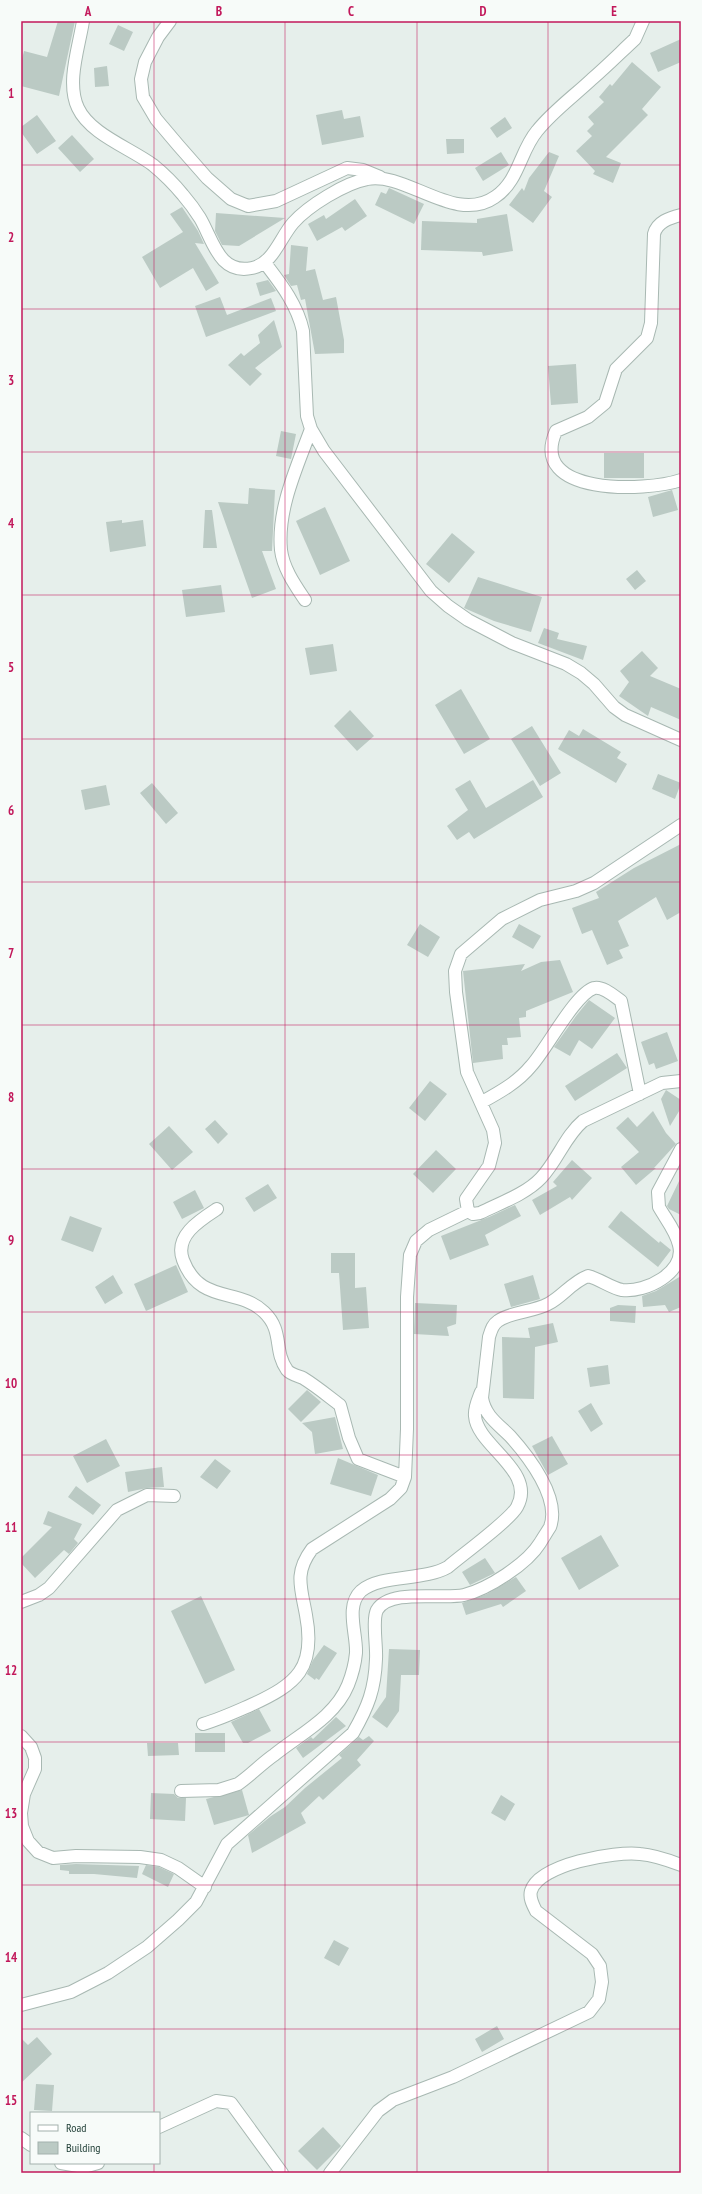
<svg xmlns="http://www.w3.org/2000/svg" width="702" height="2194" viewBox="0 0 702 2194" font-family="'PT Sans Narrow',sans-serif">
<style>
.building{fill:#bbcac4}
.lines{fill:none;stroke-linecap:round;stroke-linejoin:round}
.minor-casing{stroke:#a8b8b2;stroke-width:14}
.minor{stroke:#fff;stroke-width:12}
.grid{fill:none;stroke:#c2185b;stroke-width:1;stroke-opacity:0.55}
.neatline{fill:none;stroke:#c2185b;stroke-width:1.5}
.grid-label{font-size:13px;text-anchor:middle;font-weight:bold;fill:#c2185b}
</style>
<rect width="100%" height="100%" fill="#e6efeb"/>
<path class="building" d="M58,21h17l-16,75 -38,-10v-23l3,-12 23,6z
M118,25l15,7 -9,19 -15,-7z
M681,39v23l-23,10 -8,-19z
M632,62l29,25 -19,22 6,6 -42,42 15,6 -8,20 -20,-9 2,-3 -19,-20 16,-15 -5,-5 7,-7 -6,-7 16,-15 -5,-5 11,-13 2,2z
M107,66l2,20 -14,1 -1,-19z
M342,110l2,9 16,-3 4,21 -42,8 -6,-30z
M37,115l19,26 -19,13 -16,-22v-5z
M505,117l7,11 -15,10 -7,-10z
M72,135l22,24 -14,13 -22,-24z
M446,139h18v14l-17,1z
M501,152l8,13 -26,16 -8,-13z
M549,152l10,4 -15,35 8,6 -19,26 -24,-18 13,-17 2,3 5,-13z
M389,188l35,16 -10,20 -39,-19 6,-13 5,2z
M355,199l12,17 -22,15 -3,-4 -25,14 -9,-17 16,-9 2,4z
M182,207l16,24 6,13 -9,-1 24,40 -13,8 -13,-23 -33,20 -18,-31 41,-25 -13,-18z
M216,213l69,5 -46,28 -17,-1 -7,-14z
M507,214l6,37 -30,5 -1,-4 -61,-2 1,-29 55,2v-4z
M291,245l17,2 -2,24 9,-2 8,31 13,-3 8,43v13l-29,1 -10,-55 -4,1 -4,-15 -6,1 -7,-11 5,-1z
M268,280l8,11 -16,5 -4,-13z
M220,297l7,18 44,-17 5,13 -70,26 -11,-31z
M274,320l8,27 -27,21 7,6 -12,12 -22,-21 13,-12 3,3 16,-13 -2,-8z
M576,364l2,39 -27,2 -3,-39z
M281,431l15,3 -5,25 -15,-3z
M604,453h40v25h-40z
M249,488l26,2 -3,61h-10l14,38 -24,9 -34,-96 30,2z
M672,490l6,20 -25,7 -5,-20z
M325,507l25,54 -30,14 -24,-54z
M205,510h7l5,38h-14z
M122,520v3l21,-3 3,26 -36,6 -4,-30z
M452,533l23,19 -26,31 -23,-19z
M637,570l9,11 -11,9 -9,-11z
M478,577l64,20 -11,35 -37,-11 -30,-13z
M221,585l4,27 -39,5 -4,-27z
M544,628l15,5 -2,6 30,7 -4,14 -45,-17z
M333,644l4,27 -27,4 -5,-27z
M642,651l16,17 -8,8 31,13v31l-30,-13 -3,9 -29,-20 10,-14 -9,-11z
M461,689l29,50 -26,15 -29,-49z
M350,710l24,26 -17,15 -23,-25z
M532,726l29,47 -21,13 -29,-47z
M583,729l38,23 -4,6 10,6 -11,19 -58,-34 11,-19 10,6z
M658,774l23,9 -6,16 -23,-10z
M470,780l16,28 47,-28 10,17 -69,42 -5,-7 -12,8 -10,-14 21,-16 -13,-21z
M152,783l26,30 -12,11 -26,-31z
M106,785l4,20 -25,5 -4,-20z
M681,844v68l-14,8 -11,-23 -38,24 11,25 -10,4 4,8 -16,7 -15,-35 -10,4 -10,-26 27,-10 -3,-6 38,-24z
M420,924l20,13 -12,20 -21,-12z
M519,924l22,12 -8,13 -21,-12z
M560,960l13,32 -47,19v6l-7,1 2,19 -14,1 1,7h-6l1,14 -30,4 -10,-92 62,-7 -4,7 20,-9z
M589,1000l26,18 -23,31 -13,-9 -9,16 -16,-9 22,-31z
M667,1032l11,29 -22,8 -2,-6 -5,2 -8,-23z
M617,1053l10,15 -52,33 -10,-15z
M430,1081l17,13 -22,27 -16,-13z
M666,1090l15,10v8l-11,18 -9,-27z
M653,1111l13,22 10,11 -22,24h2l-20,17 -15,-18 18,-15 -23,-24 12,-11 9,10z
M215,1120l13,14 -10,10 -13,-15z
M169,1126l24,26 -21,18 -23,-26z
M436,1150l20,19 -23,24 -20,-19z
M572,1160l20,18 -20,22 -2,-3 -30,18 -8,-15 25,-14 -4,-4z
M681,1177v38l-12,-6 -2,-3z
M268,1184l9,14 -23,14 -9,-14z
M195,1190l9,18 -22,11 -9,-17z
M515,1205l6,11 -36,19 4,10 -39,15 -9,-24 48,-19z
M621,1211l38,32 1,-2 11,9 -13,17 -50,-40z
M70,1216l32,12 -9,24 -32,-12z
M331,1253h24v35l11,-1 3,41 -26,2 -4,-57h-8z
M176,1265l12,27 -42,19 -12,-27z
M113,1275l10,18 -18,11 -10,-17z
M533,1275l7,24 -29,8 -7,-23z
M681,1276v31l-12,5 -4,-7 -22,2 -1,-11 14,-5z
M415,1303l42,2 -1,19 -9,3 2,9 -35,-2z
M618,1305l18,1 -1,17 -25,-2v-13z
M553,1323l5,19 -23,5 -1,52 -31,-1 -1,-61 28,1 -2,-10z
M608,1365l2,19 -20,3 -3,-19z
M307,1390l14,12 -20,20 -13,-13z
M591,1403l12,21 -12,8 -13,-21z
M335,1417l8,32 -28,5 -3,-22 -10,-9z
M552,1436l16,28 -20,11 -16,-29z
M106,1439l14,27 -33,17 -14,-27z
M338,1458l40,17 -7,21 -41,-12z
M215,1459l16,12 -14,18 -17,-12z
M162,1467l2,20 -17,1 -19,4 -3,-20z
M76,1486l25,19 -8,10 -25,-18z
M48,1511l34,13 -8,15 4,4 -9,11 -5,-4 -29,28 -14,-15v-5l31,-31 -9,-3z
M601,1535l18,31 -40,24 -18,-32z
M485,1558l10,15 -25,12 -8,-13z
M516,1577l10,14 -23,16 -2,-3 -35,11 -4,-12 25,-9z
M201,1596l34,74 -30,14 -34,-73z
M324,1645l13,8 -18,27 -3,-2 -1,2 -8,-6 6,-14z
M389,1649l31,1 -1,25h-18l-2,36 -12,17 -15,-11 14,-20z
M259,1709l12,22 -23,12h-5l-12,-21z
M336,1717l10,9 -43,32 -7,-10 15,-11 2,2z
M195,1733h30v19h-30z
M369,1736l5,5 -17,19 4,5 -38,35 -4,-4 -18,17 5,10 -54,30 -4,-18 23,-19 14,-9 20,-19 37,-30 -3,-3 20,-18 4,3z
M147,1743h31l1,12 -31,1z
M242,1790l7,25 -35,10 -8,-26z
M151,1793l23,1 4,4h8l-1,23 -35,-2z
M501,1795l14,9 -10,17 -14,-8z
M76,1864l63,2 -2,12 -43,-4h-25v-3l-9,-1v-5z
M146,1865l13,2 15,7 -6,13 -26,-13z
M334,1940l15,8 -10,18 -15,-8z
M497,2026l7,13 -22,13 -7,-13z
M37,2037l15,17 -31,29v-45l7,7z
M36,2084l18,1 -2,26 -18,-1z
M323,2127l18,19 -24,24 -19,-19z"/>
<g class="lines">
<g class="minor-casing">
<path id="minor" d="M83,21c-4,26 -17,62 -5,87 12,26 52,40 75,57 11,9 21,19 30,30 6,7 12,15 17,23 13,22 19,57 52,50 21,-4 28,-30 41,-45 15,-17 52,-40 74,-44 39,-8 88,46 128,18 24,-16 25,-46 42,-66 16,-20 37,-35 55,-52 15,-13 29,-27 43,-40l8,-18
M170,21l-12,16 -13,25 -4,17 2,18 13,22 22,26 29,33 24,21 17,7 28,-5 71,-33 16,2 17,7
M681,215c-12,3 -24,7 -27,19l-3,89 -4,15 -31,31 -11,34 -17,14 -32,14c-29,65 90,61 125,49
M265,263c16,21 32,41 38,68l4,85 4,13 13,22 107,140 17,15 20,14 44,23 54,21 15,9 13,11 20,23 11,8 56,25
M305,600c-10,-15 -22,-32 -24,-50 -4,-41 16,-83 30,-121
M681,825l-87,58 -18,8 -36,9 -38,19 -41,35 -6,17 1,21 11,80 26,58 2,13 -6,23 -23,33 2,12 5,3 7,-1c20,-10 46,-19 61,-35 17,-18 24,-42 42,-57l79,-38 19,-2
M482,1102c18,-10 36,-20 49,-36 15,-16 44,-72 63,-78 9,-2 20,8 27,13l19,93
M217,1209c-17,11 -43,27 -34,51 17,45 55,27 81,52 20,19 9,38 23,58 3,4 11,6 16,8 13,8 25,18 37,27l9,33 9,21 47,18
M21,1602l18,-7 10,-7 68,-78 30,-15 27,1
M203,1724c17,-5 32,-12 48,-19 46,-21 65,-37 55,-90 -5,-28 -12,-42 6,-66l78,-50 11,-11 4,-11 2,-48v-132l3,-42 6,-14 13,-11 39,-19
M21,1736l10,11 4,11v11l-11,25 -3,19 1,13 6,15 10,11 15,6 23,-2 64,1 21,3 17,8 27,19
M181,1791l38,-1 19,-6c13,-9 23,-20 36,-29 26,-21 61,-38 74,-70 4,-10 7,-21 8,-32 1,-19 -11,-47 5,-62 20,-17 63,-10 87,-24 14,-12 62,-47 69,-60 20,-36 -40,-61 -42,-91 -1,-8 3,-16 6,-24
M21,2005l50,-13 37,-19 39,-26 31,-27 18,-18 31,-58 126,-111c15,-26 22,-44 23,-74 1,-12 -4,-39 1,-49 13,-22 66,-10 87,-15 24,-6 63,-31 76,-52 3,-5 7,-11 10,-16 11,-29 -22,-71 -40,-91 -12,-12 -25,-20 -28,-38l7,-61c2,-6 3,-12 9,-16 12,-9 35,-9 50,-17 14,-7 24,-22 40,-28 12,3 23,12 34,14 24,3 64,-18 57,-45 -3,-14 -14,-27 -20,-38l-1,-15 23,-43
M159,2127l57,-26 15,2 51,70
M21,2138l10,7
M61,2163l23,4 14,-4
M330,2173l48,-62 15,-11 60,-23 136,-65 10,-13 3,-17 -2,-16 -8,-12 -56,-43c-3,-6 -7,-13 -5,-20 8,-27 84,-40 109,-37 14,1 28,6 41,11"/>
</g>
<use href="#minor" class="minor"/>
</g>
<path class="grid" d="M154,21v2092M285,21v2152M417,21v2152M548,21v2152M21,165h660M21,309h660M21,452h660M21,595h660M21,739h660M21,882h660M21,1025h660M21,1169h660M21,1312h660M21,1455h660M21,1599h660M21,1742h660M21,1885h660M21,2029h660M154,2163v10"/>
<rect width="702" height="2194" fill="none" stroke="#f7fbf9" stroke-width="44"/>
<rect x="30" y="2112" width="130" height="52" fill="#f7fbf9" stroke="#a3b1ad"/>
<rect x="38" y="2125" width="20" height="6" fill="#ffffff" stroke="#a3b1ad"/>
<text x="66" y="2132" font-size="12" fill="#24423a">Road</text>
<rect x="38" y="2142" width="20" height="12" fill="#bbcac4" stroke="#a3b1ad"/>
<text x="66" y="2152" font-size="12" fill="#24423a">Building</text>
<rect x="22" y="22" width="658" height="2150" class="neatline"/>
<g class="grid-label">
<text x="88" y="16">A</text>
<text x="219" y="16">B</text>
<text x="351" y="16">C</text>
<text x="483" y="16">D</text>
<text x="614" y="16">E</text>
<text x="11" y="98">1</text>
<text x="11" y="242">2</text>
<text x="11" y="385">3</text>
<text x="11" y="528">4</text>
<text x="11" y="672">5</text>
<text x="11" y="815">6</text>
<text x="11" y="958">7</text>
<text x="11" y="1102">8</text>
<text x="11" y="1245">9</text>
<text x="11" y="1388">10</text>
<text x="11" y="1532">11</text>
<text x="11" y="1675">12</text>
<text x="11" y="1818">13</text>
<text x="11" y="1962">14</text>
<text x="11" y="2105">15</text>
</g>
</svg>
